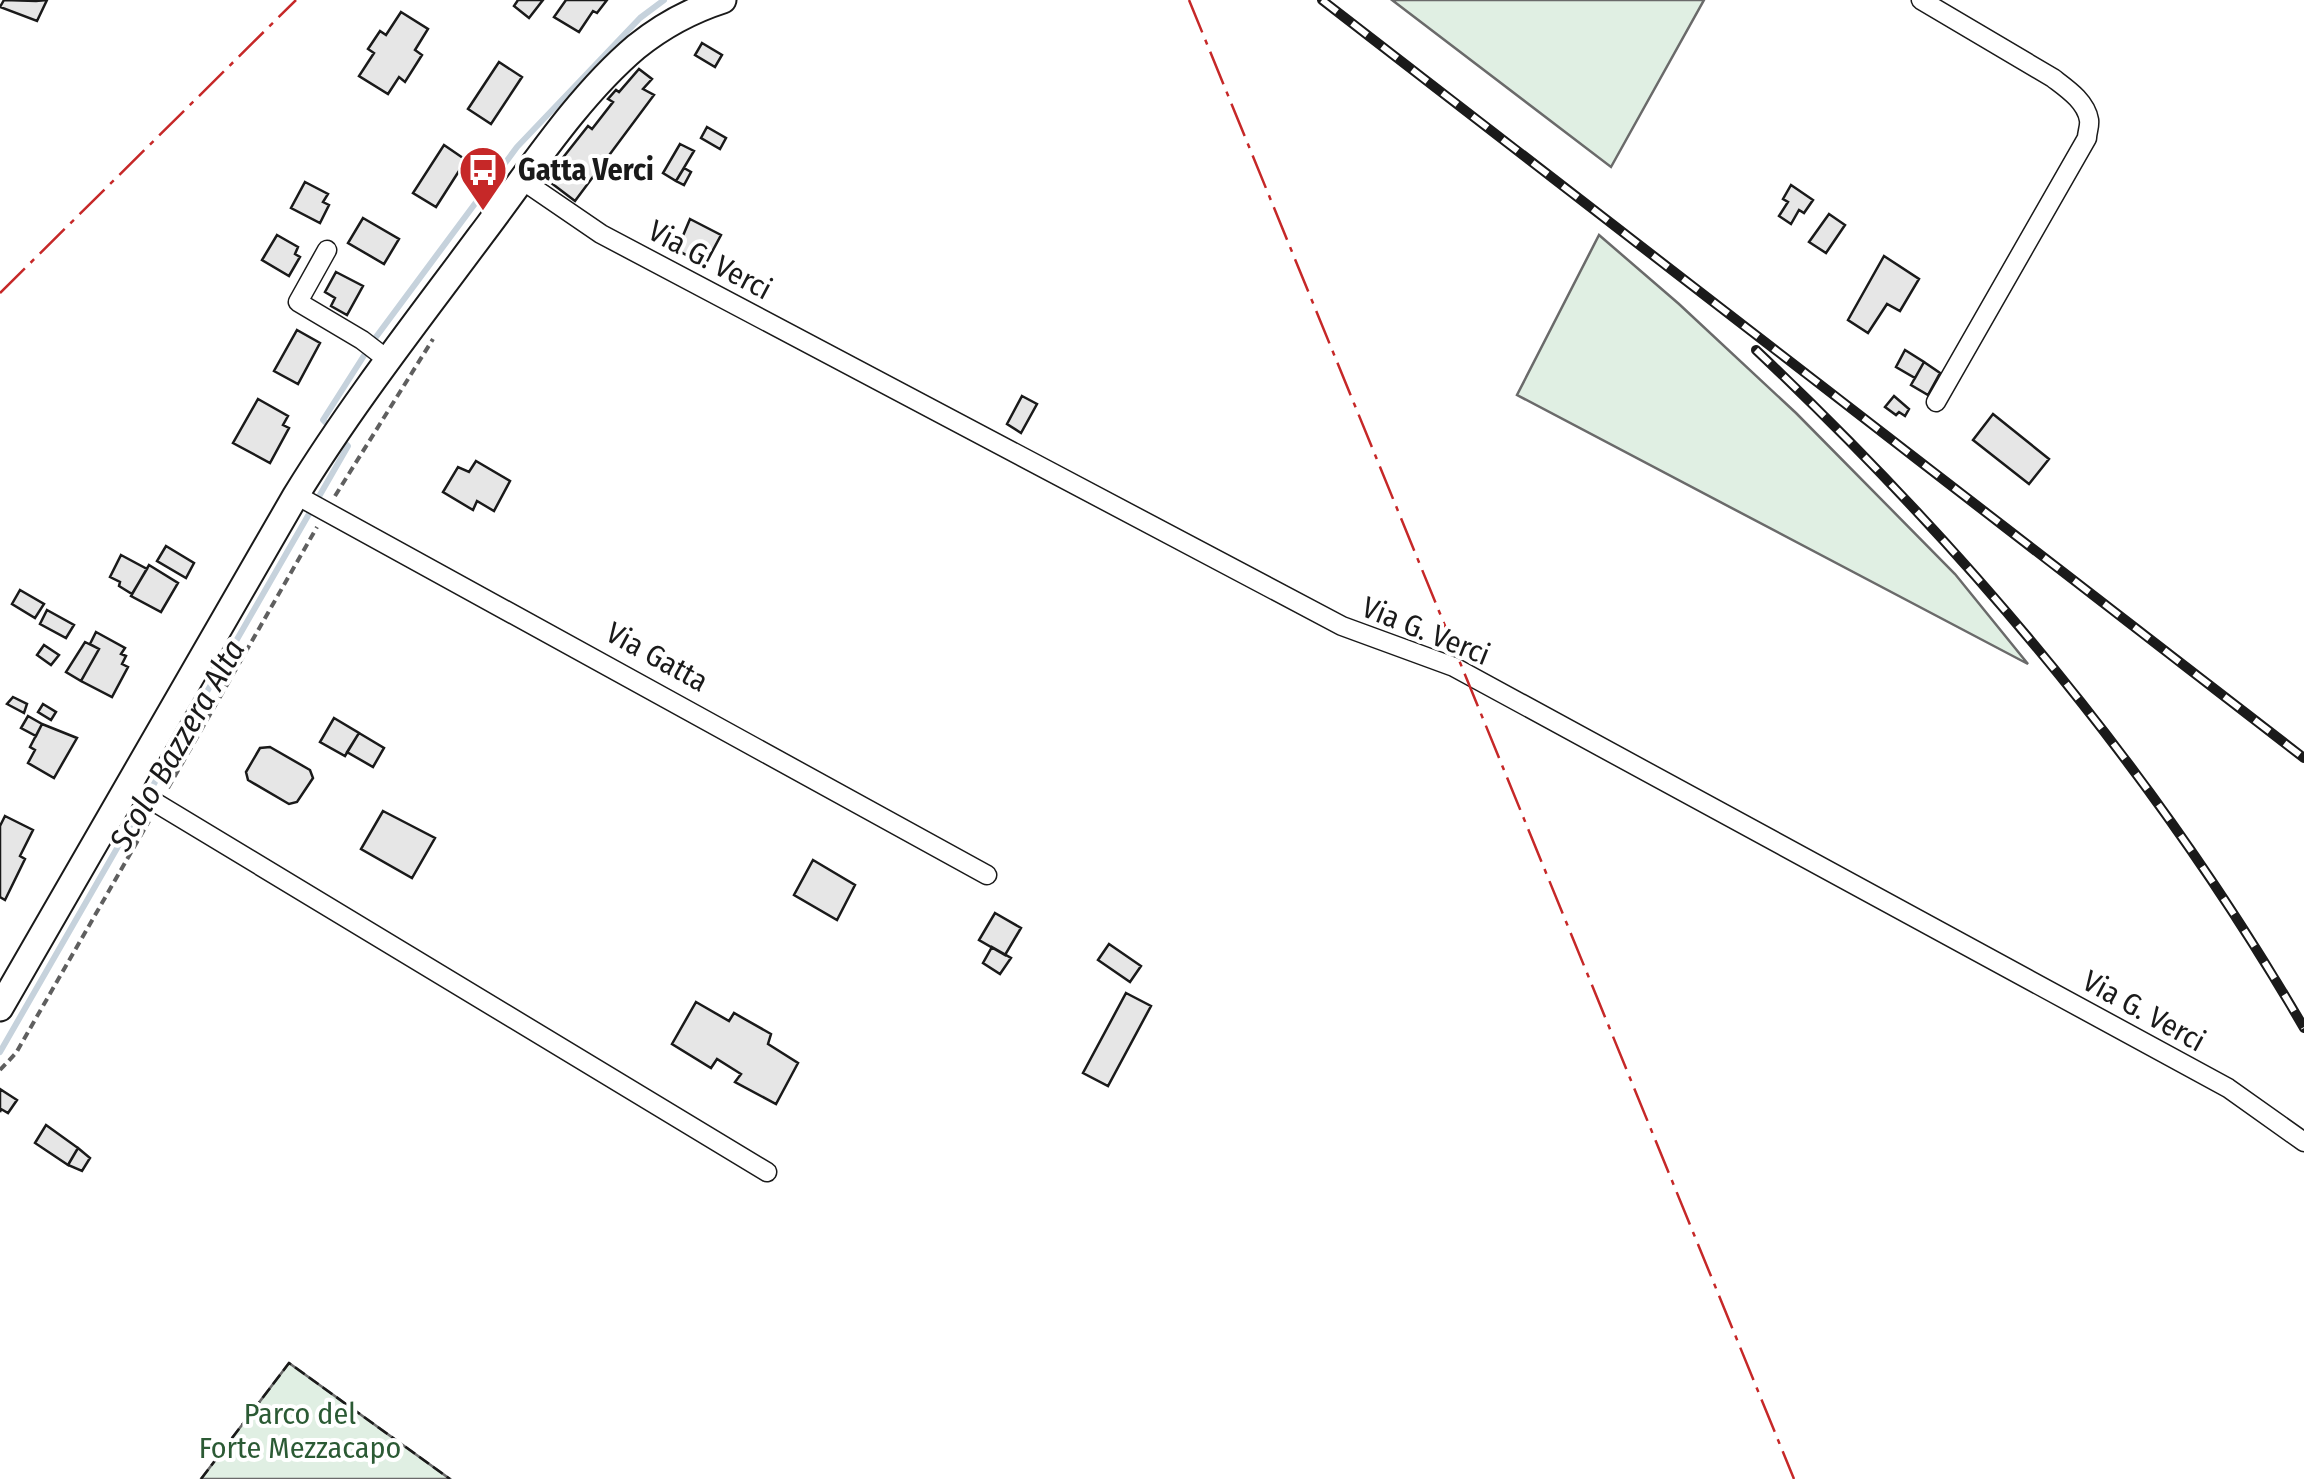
<svg xmlns="http://www.w3.org/2000/svg" width="2304" height="1479" viewBox="0 0 2304 1479" font-family="'Fira Sans Condensed',sans-serif">
<style>
.green{fill:#e0efe3;stroke:#6a6a6a;stroke-width:2.5}
.lines{fill:none;stroke-linecap:round;stroke-linejoin:round}
.stream{stroke:#c6d2dc;stroke-width:6}
.building{fill:#e6e6e6;stroke:#1a1a1a;stroke-width:2.5}
.street-casing{stroke:#1a1a1a;stroke-width:21}
.secondary-casing{stroke:#1a1a1a;stroke-width:29}
.path{stroke:#5f5f5f;stroke-width:4;stroke-dasharray:8 5;stroke-linecap:butt}
.street{stroke:#fff;stroke-width:18}
.secondary{stroke:#fff;stroke-width:25}
.rail-casing{stroke:#1a1a1a;stroke-width:10}
.rail{stroke:#fff;stroke-width:6;stroke-dasharray:19;stroke-linecap:butt}
.fence{stroke:#1a1a1a;stroke-width:2.5;stroke-dasharray:12 5;stroke-linecap:butt}
.power{stroke:#c62828;stroke-width:2.5;stroke-dasharray:35 8 5 8;stroke-linecap:butt}
.labels{text-anchor:middle;dominant-baseline:central;stroke-width:8;stroke-linejoin:round;paint-order:stroke}
.poi-label{font-size:30px;font-weight:bold;fill:#1a1a1a;stroke:#fff;text-anchor:start}
.street-label{font-size:30px;fill:#1a1a1a;stroke:#fff}
.park-label{font-size:30px;fill:#2b5a34;stroke:#fff}
.water-label{font-size:32px;font-style:italic;fill:#1a1a1a;stroke:#fff}
</style>
<rect width="100%" height="100%" fill="#fff"/>
<path class="green" d="M1392,0h312l-93,167z
M1599,235l80,69 117,109 159,161 73,90 -511,-269z
M289,1363l161,116h-249z"/>
<g class="lines">
<path class="stream" d="M376,337l141,-190 123,-129 24,-18
M328,425l-5,-5 42,-66
M0,1052l348,-606 -7,-7"/>
</g>
<path class="building" d="M4,0l32,1 11,-1 -10,21 -37,-14z
M518,0h25l-14,18 -15,-12z
M566,0h41l-10,13 -4,-2 -14,21 -25,-15z
M401,12l27,17 -13,21 7,5 -17,27 -6,-5 -11,17 -29,-18 15,-23 -6,-4 12,-18 6,4z
M702,43l20,12 -7,12 -20,-12z
M499,62l23,15 -31,47 -23,-15z
M639,69l13,10 -9,10 11,6 -79,106 -29,-22 42,-53 4,3 21,-27 -5,-3 8,-9 3,2z
M707,127l19,11 -6,11 -19,-11z
M680,144l14,7 -18,30 -13,-8z
M444,145l22,15 -30,47 -23,-14z
M684,168l7,4 -7,13 -8,-4z
M305,182l23,12 -5,8 6,3 -9,18 -29,-15z
M1791,185l22,15 -9,13 -5,-3 -8,14 -12,-8 9,-14 -5,-3z
M1829,214l16,11 -19,28 -17,-11z
M363,218l36,21 -15,25 -36,-21z
M690,219l31,16 -16,30 -28,-15z
M277,235l21,12 -3,7 5,3 -11,19 -27,-16z
M1884,256l35,23 -19,32 -13,-7 -19,29 -20,-13z
M336,272l27,14 -16,29 -16,-9 4,-8 -10,-6z
M297,330l23,13 -22,41 -24,-13z
M1905,350l19,12 -9,16 -19,-11z
M1924,362l16,11 -12,22 -17,-10z
M1022,396l15,8 -16,29 -14,-9z
M1894,396l15,13 -4,7 -6,-4 -3,3 -11,-8z
M258,399l30,17 -5,9 6,3 -19,35 -37,-20z
M1993,414l56,45 -20,25 -56,-44z
M476,461l34,20 -16,30 -17,-10 -4,9 -30,-18 15,-25 11,5z
M166,546l28,17 -8,15 -29,-17z
M121,555l26,14 -15,25 -13,-8 1,-4 -10,-5z
M149,565l29,18 -17,29 -30,-16z
M20,590l24,14 -9,14 -23,-14z
M47,610l27,15 -8,13 -26,-14z
M96,632l29,16 -4,6 5,2 -4,8 6,3 -16,30 -31,-16 18,-32 -9,-5z
M85,642l14,7 -18,32 -15,-9z
M44,645l15,10 -8,10 -14,-10z
M13,697l14,7 -3,9 -17,-9z
M43,704l13,8 -5,8 -13,-8z
M28,716l14,8 -6,12 -15,-8z
M334,718l25,15 -14,23 -25,-14z
M42,724l35,14 -23,40 -26,-15 7,-13 -5,-3z
M359,733l25,15 -11,19 -26,-15z
M270,747l40,23 3,8 -16,24 -8,2 -41,-24 -2,-8 14,-24z
M383,811l52,27 -23,40 -51,-29z
M5,816l28,14 -13,26 5,3 -20,41 -5,-3v-71z
M813,860l42,25 -18,35 -43,-25z
M995,913l26,15 -16,27 -26,-15z
M1109,944l32,22 -11,16 -32,-22z
M992,947l19,11 -11,16 -17,-11z
M1126,993l25,13 -43,80 -25,-13z
M696,1002l33,19 5,-8 37,21 -3,10 30,19 -22,41 -41,-22 6,-8 -24,-15 -6,9 -39,-24z
M0,1089l17,11 -9,13 -7,-4 -1,3z
M46,1125l32,23 -10,17 -33,-22z
M78,1148l12,10 -8,13 -14,-6z"/>
<g class="lines">
<g class="street-casing">
<path id="street" d="M1921,0l132,78c13,10 33,23 36,42 1,6 -2,12 -2,18l-151,264
M522,180l79,54 741,392 112,41 774,421 76,54
M327,250l-29,52 64,38 26,20
M296,495l691,380
M128,786l639,386"/>
</g>
<g class="secondary-casing">
<path id="secondary" d="M0,1008l296,-513c56,-91 122,-175 185,-260 48,-63 95,-137 155,-188 26,-21 56,-37 87,-47"/>
</g>
<path class="path" d="M335,496l98,-157
M168,788l149,-261
M0,1070l16,-17 133,-232"/>
<use href="#street" class="street"/>
<use href="#secondary" class="secondary"/>
<g class="rail-casing">
<path id="rail" d="M1322,0l982,758
M1756,350c212,200 401,425 548,678"/>
</g>
<use href="#rail" class="rail"/>
<path class="fence" d="M201,1479l88,-116 161,116"/>
<path class="power" d="M1189,0l605,1479
M0,293l296,-293"/>
</g>
<defs>
<g id="bus-pin" transform="scale(2.5)"><path d="M0 17L-7.5 6A9.5 9.5 0 1 1 7.5 6Z" fill="#c62828" stroke="#fff"/><path d="M-5-6H5V4H4V6H2V4H-2V6H-4V4H-5ZM-3.5-4V0h7V-4ZM-3.5 1.2v1.5H-2V1.2ZM2 1.2v1.5H3.5V1.2Z" fill="#fff"/></g>
</defs>
<g fill-rule="evenodd">
<use href="#bus-pin" x="483" y="170"/>
</g>
<g class="labels">
<g class="poi-label">
<text x="518" y="170">Gatta Verci</text>
</g>
<g class="street-label">
<text transform="translate(710 260) rotate(28)">Via G. Verci</text>
<text transform="translate(1426 631) rotate(22)">Via G. Verci</text>
<text transform="translate(657 657) rotate(29)">Via Gatta</text>
<text transform="translate(2144 1011) rotate(29)">Via G. Verci</text>
</g>
<g class="park-label">
<text x="300" y="1414">Parco del<tspan x="300" dy="34">Forte Mezzacapo</tspan></text>
</g>
<g class="water-label">
<text transform="translate(177 745) rotate(-60)">Scolo Bazzera Alta</text>
</g>
</g>
</svg>
